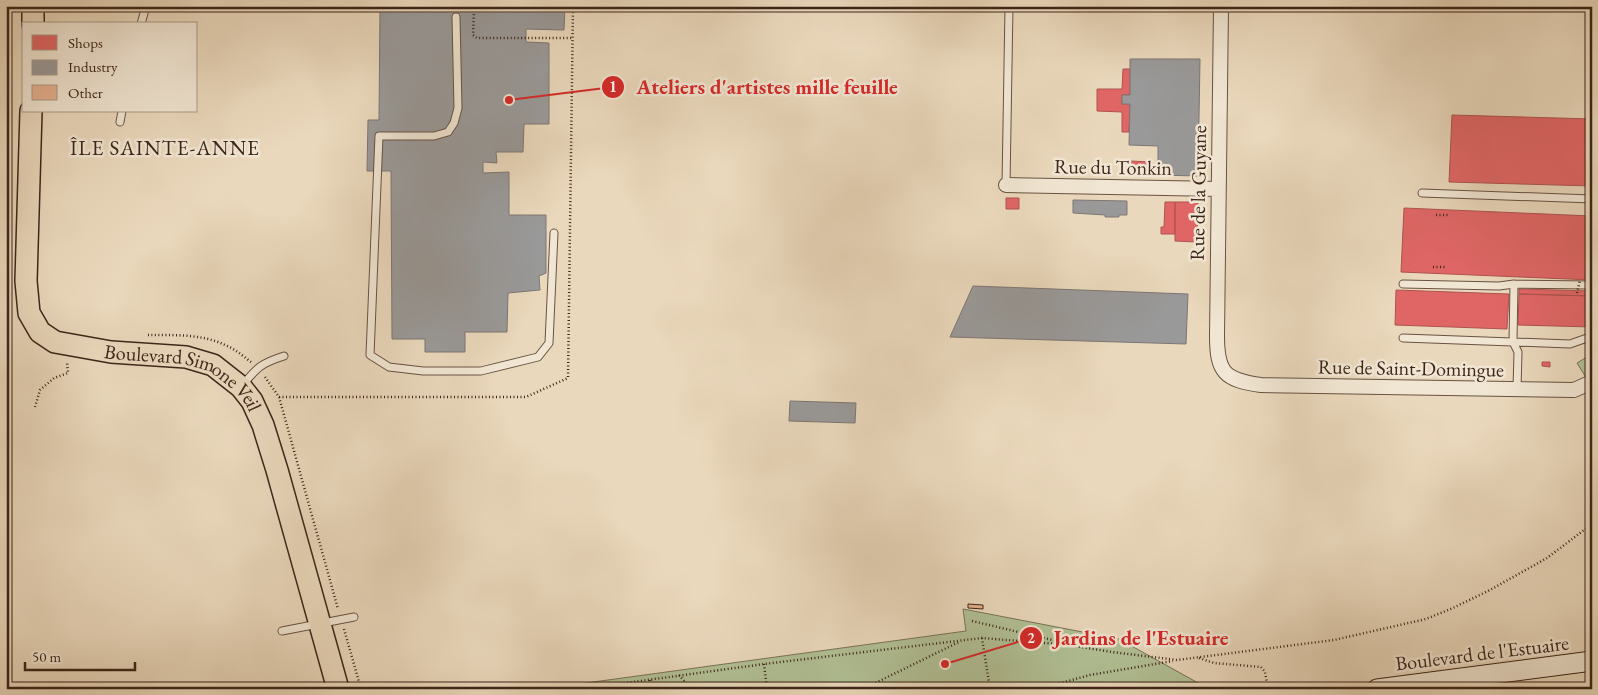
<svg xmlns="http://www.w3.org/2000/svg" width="1598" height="695" viewBox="0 0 1598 695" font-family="'EB Garamond',serif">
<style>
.green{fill:#b1c095;stroke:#777257}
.shops{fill:#e06666;stroke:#af524f}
.industry{fill:#999;stroke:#7d7673}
.building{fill:#e6b290;stroke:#3d2519}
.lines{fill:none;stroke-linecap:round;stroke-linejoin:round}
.lane-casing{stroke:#685242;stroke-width:9}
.street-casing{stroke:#685242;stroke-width:16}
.secondary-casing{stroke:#3d2519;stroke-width:21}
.primary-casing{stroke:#3d2519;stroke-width:24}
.path{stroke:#3d2519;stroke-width:2.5;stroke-dasharray:1 2.5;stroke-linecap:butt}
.lane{stroke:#f1e6d3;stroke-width:7}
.street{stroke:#f1e6d3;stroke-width:14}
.secondary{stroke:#f1e6d3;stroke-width:19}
.primary{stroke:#ead8bc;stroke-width:21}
.path-bridge{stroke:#3d2519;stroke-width:2.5;stroke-dasharray:1 2.5;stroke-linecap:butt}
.labels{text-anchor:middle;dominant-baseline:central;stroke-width:5;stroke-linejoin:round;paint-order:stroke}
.street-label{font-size:20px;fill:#3d2519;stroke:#f1e6d3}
.neighbourhood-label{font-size:21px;letter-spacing:1px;fill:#3d2519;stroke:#f1e6d3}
.leader{fill:none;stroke:#d62828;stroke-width:2}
.callout-dot{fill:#d62828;stroke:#f1e6d3;stroke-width:2}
.mark-label{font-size:15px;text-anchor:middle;font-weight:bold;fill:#fff}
.callout-label{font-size:21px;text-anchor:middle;font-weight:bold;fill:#d62828;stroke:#f1e6d3;stroke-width:5;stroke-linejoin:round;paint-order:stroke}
</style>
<rect width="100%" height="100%" fill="#ead8bc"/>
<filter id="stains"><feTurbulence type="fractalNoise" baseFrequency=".004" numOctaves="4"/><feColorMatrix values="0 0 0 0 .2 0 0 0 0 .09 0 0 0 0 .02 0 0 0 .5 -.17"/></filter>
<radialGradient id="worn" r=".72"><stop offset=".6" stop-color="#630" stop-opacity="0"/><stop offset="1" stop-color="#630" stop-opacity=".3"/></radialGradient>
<path class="green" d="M1592,354v33l-15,-24z
M963,609l156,30 90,50h-667l424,-58z"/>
<path class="shops" d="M1123,69h7v26h-8v9h8l-1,28h-7v-20l-25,-1v-22h25z
M1452,115l140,4v67l-143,-4z
M1130,161l22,1v10h-22z
M1006,198h13v11h-13z
M1165,202h10v32h-14v-7h3z
M1175,202h23l-1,40 -22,-1z
M1404,208l188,8v64l-191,-8z
M1519,289l73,2v5l-73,-2z
M1396,290l113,4 -2,35 -112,-4z
M1519,294l73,2v31l-74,-2z
M1542,362h8v5l-8,-1z"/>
<path class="industry" d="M380,6h185l-1,24 -38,-1v13l23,1v81h-25l-1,28h-27l1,11 -14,-1v11l26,-1v43h37v58l-7,3 1,14 -32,3 -1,39h-42v20h-40v-13h-33l-1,-168h-24l1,-51h11z
M1130,59h70l-2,117 -40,-1v-29l-29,-1 1,-41h-8v-9h8z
M1073,200l54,1v14h-8v2h-14v-2l-32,-2z
M973,286l215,8 -2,50 -236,-7z
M790,401l66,2 -1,20 -66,-2z"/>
<path class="building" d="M968,604l15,1v4l-15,-1z"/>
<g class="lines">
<g class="lane-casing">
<path id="lane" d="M456,17l2,91 -4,15 -6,9 -14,4h-55l-9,219 19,12 34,4h58l57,-14 11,-14 5,-110
M141,24l5,-18
M120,122l2,-11
M1006,185l3,-179
M1422,193l170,6
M1403,284l96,2 15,-2 78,1
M1514,284l-1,58 5,10 -1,37
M1403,338l167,6 17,-6
M243,385c14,-18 19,-22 41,-29
M282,631l72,-14"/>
</g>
<g class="street-casing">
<path id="street" d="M1221,6l-4,330c0,36 7,44 44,49l313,5 18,-8
M1006,185l212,4"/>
</g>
<g class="secondary-casing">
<path id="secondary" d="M1377,689l215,-28"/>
</g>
<g class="primary-casing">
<g id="primary">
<path d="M33,24v-18"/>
<path id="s1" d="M31,111l-5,170 3,32 11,19 15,10 56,10 75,5 27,8 28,22 11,14 11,24 14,45 61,219"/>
</g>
</g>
<path class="path" d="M478,6l-3,1 -1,3 -1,25 4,3h95
M1436,215h12
M1433,267h12
M148,335c25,0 55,-1 77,10 10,4 18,11 26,17
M265,377l14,20 59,212
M279,397h247l42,-19 5,-372
M35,407l5,-17 14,-12 14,-5 -1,-11
M972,621l89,21
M344,629l17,60
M982,638l8,51
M1199,658l15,5 47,4 4,5 3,17
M764,664l3,25
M679,675l12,14
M650,680l1,9
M582,689l182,-25 218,-26 87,7 43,7 65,8 157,-20 92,-21 27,-11 37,-18 57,-32 45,-34
M863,689l96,-47
M1039,689l51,-14 83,-14
M1590,689l2,-3"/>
<use href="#lane" class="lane"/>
<use href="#street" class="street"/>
<use href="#secondary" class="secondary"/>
<use href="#primary" class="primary"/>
<path class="path-bridge" d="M1577,293l3,-13"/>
</g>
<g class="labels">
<g class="street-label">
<text transform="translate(1113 167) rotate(1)">Rue du Tonkin</text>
<text transform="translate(1198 193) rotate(-89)">Rue de la Guyane</text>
<text transform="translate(1411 368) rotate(1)">Rue de Saint-Domingue</text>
<text stroke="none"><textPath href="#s1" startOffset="379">Boulevard Simone Veil</textPath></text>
<text transform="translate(1482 653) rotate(-7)">Boulevard de l'Estuaire</text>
</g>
<g class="neighbourhood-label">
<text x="165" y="147">ÎLE SAINTE-ANNE</text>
</g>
</g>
<path class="leader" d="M509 100L613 87M945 664L1031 638"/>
<g class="callout-dot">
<circle cx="509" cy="100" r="5"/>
<circle cx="945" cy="664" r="5"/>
<circle cx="613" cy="87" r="12"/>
<circle cx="1031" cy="638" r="12"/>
</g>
<g class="mark-label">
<text x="613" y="92">1</text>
<text x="1031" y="643">2</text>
</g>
<g class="callout-label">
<text x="767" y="94">Ateliers d'artistes mille feuille</text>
<text x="1141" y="645">Jardins de l'Estuaire</text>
</g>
<rect width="1598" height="695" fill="none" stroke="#ead8bc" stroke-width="25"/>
<rect x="8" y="8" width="1583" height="680" fill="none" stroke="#3d2519" stroke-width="2.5"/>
<rect x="12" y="12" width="1573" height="670" fill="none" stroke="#3d2519"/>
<rect x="22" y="22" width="175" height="90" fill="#f1e6d3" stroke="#a99989"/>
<rect x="32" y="35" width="25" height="15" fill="#e06666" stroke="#a99989"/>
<text x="68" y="48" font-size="15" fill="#3d2519">Shops</text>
<rect x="32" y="60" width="25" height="15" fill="#999999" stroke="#a99989"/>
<text x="68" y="72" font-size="15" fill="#3d2519">Industry</text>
<rect x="32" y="85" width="25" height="15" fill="#e6b290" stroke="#a99989"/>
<text x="68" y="98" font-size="15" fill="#3d2519">Other</text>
<path d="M25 662v8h110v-8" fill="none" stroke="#3d2519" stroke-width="2.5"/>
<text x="32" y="662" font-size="15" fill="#3d2519" stroke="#f1e6d3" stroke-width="4" paint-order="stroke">50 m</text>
<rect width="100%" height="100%" filter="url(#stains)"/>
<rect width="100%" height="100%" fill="url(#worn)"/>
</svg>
